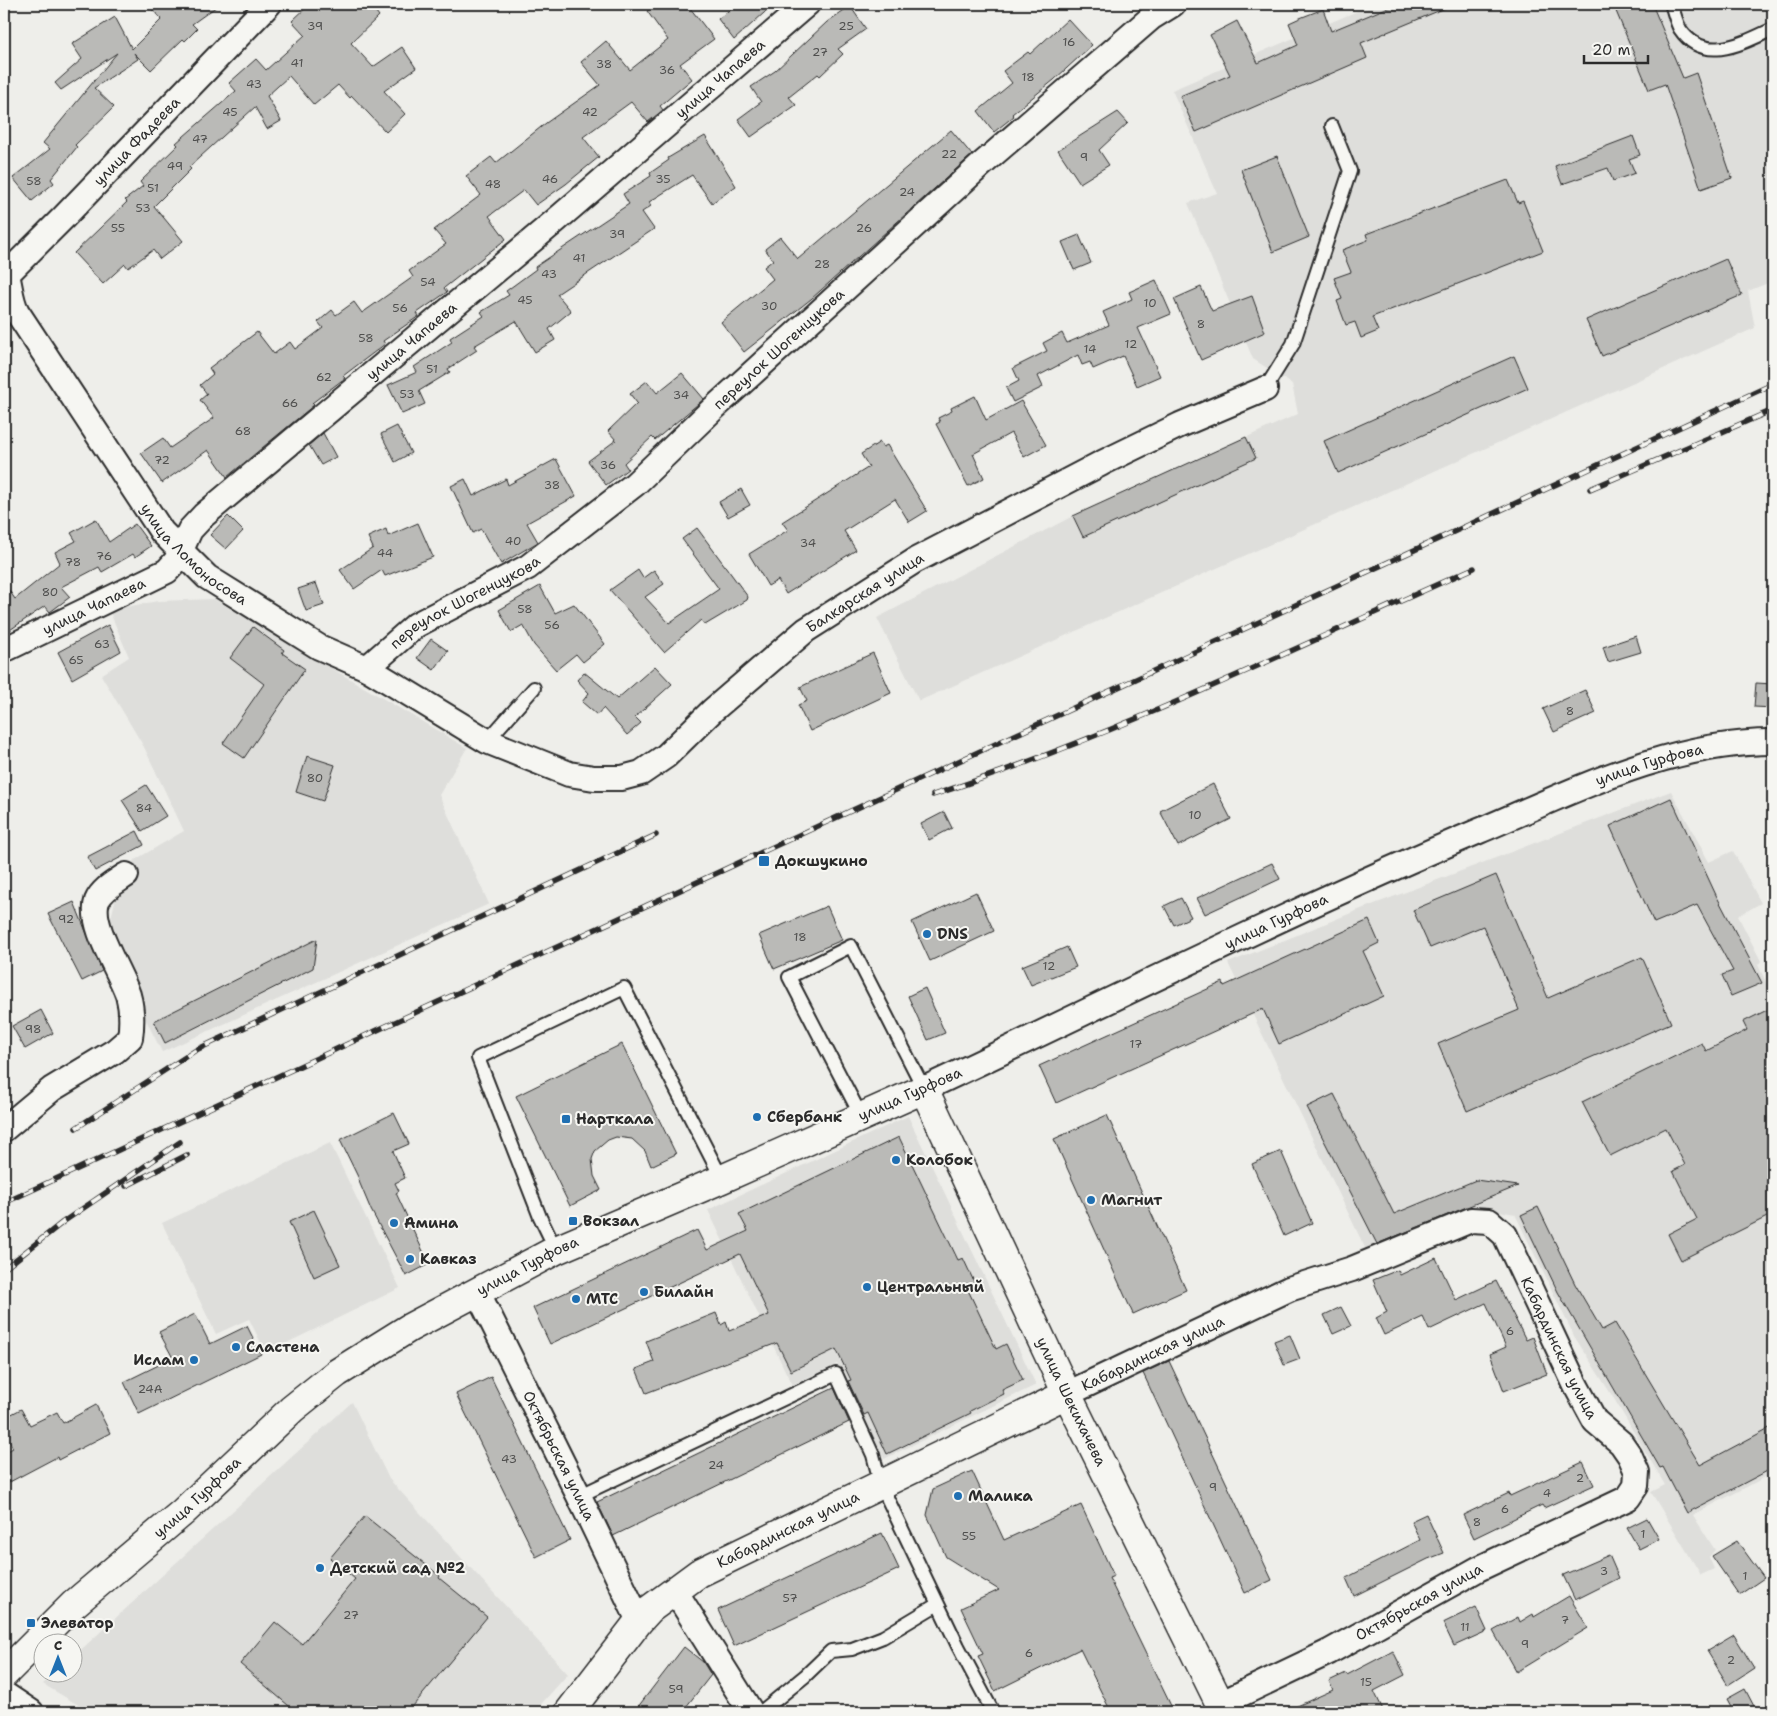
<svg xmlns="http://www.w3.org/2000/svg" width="1777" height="1716" viewBox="0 0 1777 1716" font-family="'Shantell Sans',sans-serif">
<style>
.built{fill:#dededb}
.building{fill:#babab7;stroke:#2b2b2b}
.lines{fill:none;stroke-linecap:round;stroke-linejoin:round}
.service-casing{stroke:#2b2b2b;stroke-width:16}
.minor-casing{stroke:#2b2b2b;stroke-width:28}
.tertiary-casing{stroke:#2b2b2b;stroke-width:31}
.service{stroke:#f6f6f2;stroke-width:12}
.minor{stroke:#f6f6f2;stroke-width:24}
.tertiary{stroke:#f6f6f2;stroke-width:28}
.rail-casing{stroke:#2b2b2b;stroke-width:5.5}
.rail{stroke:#f6f6f2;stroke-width:4;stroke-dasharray:11;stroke-linecap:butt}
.poi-dot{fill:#1f6fb2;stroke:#f6f6f2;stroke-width:2}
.labels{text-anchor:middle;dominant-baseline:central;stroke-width:4;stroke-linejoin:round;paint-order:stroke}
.number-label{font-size:12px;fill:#4f4f4e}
.street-label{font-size:15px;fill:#2b2b2b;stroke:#f6f6f2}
.poi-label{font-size:15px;font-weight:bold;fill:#2b2b2b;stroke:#f6f6f2;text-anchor:start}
</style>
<rect width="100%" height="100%" fill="#eeeeea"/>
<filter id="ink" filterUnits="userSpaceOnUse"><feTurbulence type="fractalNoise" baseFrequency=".02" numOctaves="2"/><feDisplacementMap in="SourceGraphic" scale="10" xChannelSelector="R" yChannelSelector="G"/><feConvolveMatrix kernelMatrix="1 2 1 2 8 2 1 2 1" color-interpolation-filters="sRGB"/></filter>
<g filter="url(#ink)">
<path class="built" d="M1374,4h399v277l-25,10 7,37 -836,373 -42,-83 196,-102 225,-102 -6,-30 -39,-25 -65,-156 29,-10 -45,-103z
M214,599l253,149 -28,47 50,109 -327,148 -18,-36 -34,-94 7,-29 22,-15 -6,-17 51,-30 -40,-84 -43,-72 28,-18 -20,-47 49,-9z
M1671,791l38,71 24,-11 28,52 -23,13 23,45 -3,4 15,32v476l-80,42 22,35 -6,7 5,12 -13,6 -50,-83 14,-7 -52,-88 -39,-61 -59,-122 -33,-6 -115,44 -139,-289 128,-52z
M908,1116l128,269 -152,74 -47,-95 -45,21 -84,-175z
M330,1143l70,145 -134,65 -17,-34 -33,15 -54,-111z
M352,1402l37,77 179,195 -34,38h-444l-47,-28 11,-10h18l1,-17z"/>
<path class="building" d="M146,4h74l-28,20 5,5 -12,12 -2,-2 -32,31 -17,-17 4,6 -44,29 20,19 -39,38 2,2 -26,32 3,4 -22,18 -19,-23 37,-29 -7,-6 74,-90 -56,37 -6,-7 27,-24 -10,-15 43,-27 17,32 30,-30z
M310,4h60l9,12 -28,27 22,24 29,-20 14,21 -32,23 21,23 -19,18 -34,-36 -2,2 -12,-13 -24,20 -25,-29 -22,20 14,25 -14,8 -12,-22 -66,60 2,2 -37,37 29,35 -23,18 -7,-9 -25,18 -3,-4 -22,20 -29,-31 53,-51 -2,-2 18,-14 -3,-4 38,-37 -2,-2 60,-52 -7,-8 27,-24 10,11 39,-35 -13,-14z
M658,4h29l27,35 -34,25 12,15 -32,27 3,4 -15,12 -17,-20 -48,35 16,20 -33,27 -30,21 -12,-15 -35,26 17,23 -62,49 3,4 -30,21 2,3 -36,25 2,3 -42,32 2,2 -33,25 2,2 -87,72 -19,-27 -46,33 -21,-30 22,-15 7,10 44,-30 -14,-18 7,-6 -7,-9 13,-11 -4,-6 48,-36 17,22 16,-12 5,7 28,-21 -5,-6 14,-12 4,5 18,-13 8,11 51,-36 -4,-6 37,-27 -12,-14 47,-35 -15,-19 25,-19 5,6 50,-40 54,-38 -19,-23 25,-21 24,29 38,-30 -21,-29z
M737,4h37l-40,36 -16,-21z
M1396,4h59l-94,39 6,15 -171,74 -16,-36 50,-21 -20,-40 27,-14 21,42 40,-18 -9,-22 11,-5 23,-9 8,22z
M1613,4h39l31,74 13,-5 36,105 -31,11 -36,-105 -16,6z
M850,6l16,23 -28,20 5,5 -23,22 -2,-2 -29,23 7,8 -45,32 -13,-18 23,-17 -10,-15 24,-16 52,-49z
M1068,19l24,26 -38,35 -42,34 2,2 -20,16 -16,-21 34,-28 -9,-12 25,-19 2,2z
M1118,112l10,11 -29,27 10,15 -29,18 -22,-33z
M951,130l21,25 -161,144 -67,53 -23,-30 52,-43 -9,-12 9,-7 -8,-11 15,-12 18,22z
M705,136l31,50 -24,17 -20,-28 -43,27 2,4 -9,6 12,17 -97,65 14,17 -22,18 6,11 -20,12 -19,-31 -42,25 3,4 -29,19 2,3 -31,19 6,13 -23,10 -14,-29 29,-13 -3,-5 38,-25 -2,-4 34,-22 -3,-4 28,-17 -3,-4 30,-22 -1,-2 94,-63 -6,-10 28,-18 -1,-3 19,-13 -1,-2z
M1633,136l7,19 -11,4 6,14 -22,8 -5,-13 -46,16 -7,-18z
M1277,156l32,81 -36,15 -32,-82z
M1508,180l10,23 5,-2 20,50 -171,66 6,14 -17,7 -6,-16 -9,3 -9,-24 5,-2 -8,-21 17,-6 -9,-22 26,-10 -2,-6z
M1079,235l12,28 -17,7 -12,-28z
M1726,259l16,36 -140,61 -16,-36z
M1156,280l15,34 -33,14 22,48 -23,10 -14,-30 -30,13 -3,-7 -8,3 -4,-10 -40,21 5,11 -30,15 -7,-14 13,-7 -6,-13 34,-17 -4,-8 19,-10 5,10 42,-18 -6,-13 29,-13 -3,-7z
M1201,287l11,24 40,-15 13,36 -64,28 -27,-61z
M1514,356l14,32 -190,85 -14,-32z
M682,373l22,26 -49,41 -3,-3 -28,26 4,6 -22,16 -18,-24 28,-21 -8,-9 29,-28 -7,-9 17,-13 10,12z
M975,396l11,24 35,-19 25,44 -22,12 -13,-24 -38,21 11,24 -16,8 -32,-62 4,-2 -2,-4 14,-7 -1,-3z
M397,426l14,27 -16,9 -14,-28z
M323,433l13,24 -15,8 -12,-20z
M1246,437l10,21 -173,79 -10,-21z
M880,442l3,5 4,-2 40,66 -18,11 -14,-23 -51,32 12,19 -70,44 -8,-14 -10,6 -19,-32 39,-24 -6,-8 87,-55 -8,-13z
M556,459l20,37 -49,27 11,19 -37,22 -20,-35 -8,4 -22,-47 14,-7 8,17 33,-17 2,6z
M741,489l9,16 -22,12 -9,-15z
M228,516l15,15 -17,18 -16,-14z
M96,519l13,23 26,-18 16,22 -16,11 -2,-3 -31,18 -3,-5 -38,20 9,10 -20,15 -5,-6 -41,28v-51l11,16 45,-36 -5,-11 21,-11 -5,-8z
M418,523l15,34 -48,19 -3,-6 -28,19 -14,-19 33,-22 -5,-11 18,-8 2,7z
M697,528l51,69 -1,3 -42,25 -4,-5 -37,32 -54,-62 28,-20 5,8 11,-8 10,14 -19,13 24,26 50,-34 -37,-50z
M316,583l8,22 -18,6 -8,-22z
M540,586l15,27 19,-9 31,40 -22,18 -7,-8 -20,16 -22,-25 -11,-20 -12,7 -12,-22z
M108,625l13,26 -49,28 -14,-27z
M253,627l31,23 -2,3 23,16 -61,89 -21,-15 41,-59 -34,-26z
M1636,636l5,16 -33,10 -5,-15z
M431,639l17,12 -14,19 -17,-12z
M873,653l18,40 -81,38 -12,-26 9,-4 -7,-14z
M655,666l17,18 -37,33 6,6 -14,12 -24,-27 -6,7 -15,-13 7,-9 -12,-13 7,-8 33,27z
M1756,683l17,1v24l-19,-1z
M1585,690l11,23 -42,19 -11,-23z
M307,756l28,9 -12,36 -27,-9z
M1213,784l18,35 -53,27 -18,-35z
M146,785l20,31 -24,15 -20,-31z
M1671,798l45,97 46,88 -31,13 -9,-21 11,-4 -36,-66 -43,18 -44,-97z
M944,812l8,16 -23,12 -8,-16z
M137,831l7,14 -49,26 -8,-14z
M1272,863l8,16 -75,35 -8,-16z
M1496,875l52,123 94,-41 29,66 -204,88 -29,-67 81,-34 -36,-84 -53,22 -17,-38z
M976,892l18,39 -64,30 -18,-39z
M1181,898l10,19 -17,8 -10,-19z
M74,902l28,69 -20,10 -34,-67z
M827,906l15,34 -68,29 -15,-34z
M1369,920l10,23 -16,8 21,45 -105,48 -16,-35 -207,94 -17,-37 184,-84 1,4z
M317,939l-4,29 -148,75 -11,-22z
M1067,947l9,20 -45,18 -9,-19z
M925,988l20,45 -17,7 -20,-44z
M1773,1007v207l-92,46 -13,-26 29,-15 -24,-48 12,-6 -19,-37 -56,28 -28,-54 120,-59 4,8 41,-21 -4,-8z
M41,1010l12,23 -28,16 -13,-23z
M622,1044l54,110 -25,12 -6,-15 -13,-12 -16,-2 -8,3 -13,11 -3,8 2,17 7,14 -31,16 -54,-110z
M1334,1094l60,120 82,-34 42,6 -141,58 -70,-137z
M394,1113l15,31 -16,7 12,27 -10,5 4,8 -3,2 33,71 -23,12 -35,-66 -13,-31h1l-19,-39z
M1107,1115l79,175 -53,24 -79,-175z
M899,1137l59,123 5,-2 13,28 -8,4 28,59 10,-5 17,36 -21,10 2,4 -34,17 1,2 -84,41 -19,-41 -4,2 -16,-34 3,-1 -15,-31 -45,22 -14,-28 -131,50 -10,-24 18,-7 -8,-21 70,-28 5,12 5,-3 3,9 40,-16 -29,-61 -190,90 -17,-36 164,-78 10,20 41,-19 -9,-17z
M1281,1151l31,72 -28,13 -32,-72z
M1538,1207l37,77 27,46 13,-7 85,142 73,-39v42l-86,45 -24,-46 -3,1 -102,-176 -37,-77z
M314,1210l26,55 -26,12 -25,-55z
M1436,1258l20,42 40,-19 30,59 7,-3 14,37 -43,17 -14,-37 16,-7 -20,-44 -57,27 -6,-13 -39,18 -8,-17 11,-6 -14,-32 25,-10 2,5z
M1341,1307l10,19 -18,8 -9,-19z
M195,1314l15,30 37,-18 14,28 -122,60 -15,-32 49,-24 -14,-26z
M1290,1335l10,24 -16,6 -10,-24z
M1169,1361l103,219 -27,13 -102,-220z
M491,1377l79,163 -34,17 -80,-163z
M834,1388l15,34 -236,114 -16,-34z
M96,1405l14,28 -52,27 -1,-3 -53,28v-32l9,-5 -9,-17v-13l17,-9 9,16 27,-13 6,11z
M1583,1462l11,23 -50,23 -2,-3 -68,33 -11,-23 46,-22 1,3z
M972,1471l32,69 77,-35 33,71 -5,2 65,134h-63l-31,-63 -85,42 -17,-35 5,-2 -22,-46 38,-18 -53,-33 -19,-42 6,-26z
M1426,1514l18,39 -16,6 -74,37 -8,-18 74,-38 -9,-19z
M365,1516l75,60 -1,2 48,39 -79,95h-112l-56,-48 35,-42 27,22 53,-65 -25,-21z
M1647,1518l12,21 -20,10 -12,-21z
M882,1533l17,36 -165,77 -16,-36z
M1737,1541l27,37 -25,17 -27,-39z
M1609,1555l10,23 -44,22 -12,-25z
M1569,1596l19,32 -72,44 -23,-41 25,-14 2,5 13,-8 1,3z
M1476,1607l11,24 -33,15 -11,-23z
M1734,1635l20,33 -26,17 -21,-34z
M684,1647l19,15 8,13 -29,37h-48z
M1393,1651l12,24 -31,16 10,21h-100l49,-22 -4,-9 17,-8 1,2z
M1745,1689l12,23h-23l-7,-13z"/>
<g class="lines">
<g class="service-casing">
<path id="service" d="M1671,4c3,8 5,18 9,25 24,36 63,14 93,0
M1265,389l28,-45 57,-173 -18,-45
M487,741l47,-53
M861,1116l-72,-139 62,-31 73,143
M556,1250l-16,-33 -62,-159 146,-70 98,191
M579,1496l257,-122 37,81 8,30 77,161 35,66
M761,1712l44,-36 26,-25 21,-2 31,-12 55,-33"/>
</g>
<g class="minor-casing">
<g id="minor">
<path id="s1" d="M4,267c7,14 5,31 13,45l145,220 45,45 112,70 48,21 120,73 82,33 25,4h28l19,-5 25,-17 47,-46 93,-80 110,-70 186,-97 78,-38 85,-36"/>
<path id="s2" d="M4,277l59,-59 206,-214"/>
<path id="s3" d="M4,650l163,-79 9,-10 14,-31 14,-15 350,-293 253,-218"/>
<path id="s4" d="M367,668l49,-43 112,-58 107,-83 79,-76 267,-243 171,-148 21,-13"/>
<path id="s5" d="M924,1089c185,-87 367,-179 555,-258 95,-40 189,-89 294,-89"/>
<path d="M4,1129l48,-40 63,-38 15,-13c2,-14 2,-29 -2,-43 -8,-24 -39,-70 -31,-94 5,-12 19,-19 29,-26"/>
<path id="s6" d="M477,1291l102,205 60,125"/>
<path id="s7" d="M1067,1394l222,-105 63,-20 119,-49 18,1 16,14 71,151 19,35 26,22 9,13 7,16 -1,14 -8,12 -150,71 -149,83 -109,52"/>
<path d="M675,1591l76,121"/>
<path d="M4,1694l27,18"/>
</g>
</g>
<g class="tertiary-casing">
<g id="tertiary">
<path id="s8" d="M4,1674l70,-70 109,-92 109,-103 45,-36 72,-45 147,-78 166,-71 202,-90 143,305 157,318"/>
<path id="s9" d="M569,1712l70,-91 11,-12 49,-36 368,-179"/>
</g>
</g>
<use href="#service" class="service"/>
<use href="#minor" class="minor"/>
<use href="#tertiary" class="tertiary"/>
<g class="rail-casing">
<path id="rail" d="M1590,489l183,-79
M933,795c186,-60 363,-148 541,-227
M76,1128l120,-78 460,-215
M126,1186l61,-31
M4,1203l1769,-819
M4,1269l59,-47 117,-80"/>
</g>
<use href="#rail" class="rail"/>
</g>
</g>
<g class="poi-dot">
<rect x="758" y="855" width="12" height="12" rx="2.5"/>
<circle cx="927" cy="934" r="5"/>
<circle cx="757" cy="1117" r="5"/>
<rect x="561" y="1114" width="10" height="10" rx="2.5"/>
<circle cx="896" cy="1160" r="5"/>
<circle cx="1091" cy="1200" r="5"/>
<rect x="568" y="1216" width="10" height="10" rx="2.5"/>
<circle cx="394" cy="1223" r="5"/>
<circle cx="410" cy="1259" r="5"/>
<circle cx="867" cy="1287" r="5"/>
<circle cx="644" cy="1292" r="5"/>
<circle cx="576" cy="1299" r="5"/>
<circle cx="236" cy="1347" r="5"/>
<circle cx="194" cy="1360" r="5"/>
<circle cx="958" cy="1496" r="5"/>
<circle cx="320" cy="1568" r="5"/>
<rect x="26" y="1618" width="10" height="10" rx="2.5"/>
</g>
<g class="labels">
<g class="number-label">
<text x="315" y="26">39</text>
<text x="846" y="26">25</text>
<text x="1069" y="42">16</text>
<text x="820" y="52">27</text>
<text x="297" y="63">41</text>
<text x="604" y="64">38</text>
<text x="667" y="70">36</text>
<text x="1028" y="77">18</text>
<text x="254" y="84">43</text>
<text x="230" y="112">45</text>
<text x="590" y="112">42</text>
<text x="200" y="139">47</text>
<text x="949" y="154">22</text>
<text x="1084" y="157">9</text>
<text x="175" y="166">49</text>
<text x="550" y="179">46</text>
<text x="663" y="179">35</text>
<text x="34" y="181">58</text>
<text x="493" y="184">48</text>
<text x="153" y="188">51</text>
<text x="907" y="192">24</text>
<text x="143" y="208">53</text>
<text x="118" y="228">55</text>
<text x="864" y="228">26</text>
<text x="617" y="234">39</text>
<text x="579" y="258">41</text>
<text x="822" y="264">28</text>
<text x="549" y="274">43</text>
<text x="428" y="282">54</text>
<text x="525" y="300">45</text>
<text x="1150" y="303">10</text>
<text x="769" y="306">30</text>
<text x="400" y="308">56</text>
<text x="1201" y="324">8</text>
<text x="366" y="338">58</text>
<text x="1131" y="344">12</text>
<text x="1090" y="349">14</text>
<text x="432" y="369">51</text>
<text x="324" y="377">62</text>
<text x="407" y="394">53</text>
<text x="681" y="395">34</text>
<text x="290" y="403">66</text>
<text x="243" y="431">68</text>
<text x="162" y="460">72</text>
<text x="608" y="465">36</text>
<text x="552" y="485">38</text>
<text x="513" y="541">40</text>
<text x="808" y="543">34</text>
<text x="385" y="553">44</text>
<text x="104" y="556">76</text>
<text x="73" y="562">78</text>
<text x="50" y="592">80</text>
<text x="525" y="609">58</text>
<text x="552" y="625">56</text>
<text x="102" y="644">63</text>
<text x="76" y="660">65</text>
<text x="1570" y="711">8</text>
<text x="315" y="778">80</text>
<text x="144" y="808">84</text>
<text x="1195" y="815">10</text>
<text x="66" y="919">92</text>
<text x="800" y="937">18</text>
<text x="1049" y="966">12</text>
<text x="33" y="1029">98</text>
<text x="1136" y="1044">17</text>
<text x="1510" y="1331">6</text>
<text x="150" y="1389">24А</text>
<text x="509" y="1459">43</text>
<text x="716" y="1465">24</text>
<text x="1580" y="1478">2</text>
<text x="1213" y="1487">9</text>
<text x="1547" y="1493">4</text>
<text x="1505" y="1509">6</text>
<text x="1477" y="1522">8</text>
<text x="1643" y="1534">1</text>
<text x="969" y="1536">55</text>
<text x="1604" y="1571">3</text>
<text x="1745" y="1576">1</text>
<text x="790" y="1598">57</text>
<text x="351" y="1615">27</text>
<text x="1565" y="1620">7</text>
<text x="1465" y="1627">11</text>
<text x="1525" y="1644">9</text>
<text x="1029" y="1653">6</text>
<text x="1731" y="1660">2</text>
<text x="1366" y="1682">15</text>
<text x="676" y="1689">59</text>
</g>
<g class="street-label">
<text stroke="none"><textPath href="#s3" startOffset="925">улица Чапаева</textPath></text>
<text stroke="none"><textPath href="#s2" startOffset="190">улица Фадеева</textPath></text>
<text stroke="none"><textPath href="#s3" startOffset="520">улица Чапаева</textPath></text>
<text stroke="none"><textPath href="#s4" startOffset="524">переулок Шогенцукова</textPath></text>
<text stroke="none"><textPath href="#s1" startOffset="349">улица Ломоносова</textPath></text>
<text stroke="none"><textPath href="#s1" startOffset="1149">Балкарская улица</textPath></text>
<text stroke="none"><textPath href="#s4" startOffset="119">переулок Шогенцукова</textPath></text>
<text stroke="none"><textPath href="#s3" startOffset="100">улица Чапаева</textPath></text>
<text stroke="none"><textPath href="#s5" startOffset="795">улица Гурфова</textPath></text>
<text stroke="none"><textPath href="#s5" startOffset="390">улица Гурфова</textPath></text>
<text transform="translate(910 1094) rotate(-24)">улица Гурфова</text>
<text stroke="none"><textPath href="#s8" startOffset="668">улица Гурфова</textPath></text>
<text stroke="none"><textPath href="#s7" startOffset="605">Кабардинская улица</textPath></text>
<text stroke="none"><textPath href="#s7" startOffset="95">Кабардинская улица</textPath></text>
<text stroke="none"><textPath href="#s8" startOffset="1448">улица Шекихачева</textPath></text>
<text stroke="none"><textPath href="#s6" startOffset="184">Октябрьская улица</textPath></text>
<text stroke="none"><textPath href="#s8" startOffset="262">улица Гурфова</textPath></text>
<text stroke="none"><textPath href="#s9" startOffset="291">Кабардинская улица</textPath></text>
<text transform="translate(1419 1602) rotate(-29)">Октябрьская улица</text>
</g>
<g class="poi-label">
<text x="775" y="861">Докшукино</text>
<text x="937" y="934">DNS</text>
<text x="767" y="1117">Сбербанк</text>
<text x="576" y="1119">Нарткала</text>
<text x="906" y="1160">Колобок</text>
<text x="1101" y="1200">Магнит</text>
<text x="583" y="1221">Вокзал</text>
<text x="404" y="1223">Амина</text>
<text x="420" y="1259">Кавказ</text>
<text x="877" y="1287">Центральный</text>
<text x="654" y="1292">Билайн</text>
<text x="586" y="1299">МТС</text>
<text x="246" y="1347">Сластена</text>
<text x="184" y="1360" text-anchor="end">Ислам</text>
<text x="968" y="1496">Малика</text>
<text x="330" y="1568">Детский сад №2</text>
<text x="41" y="1623">Элеватор</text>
</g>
</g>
<rect width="1777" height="1716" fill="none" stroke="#f6f6f2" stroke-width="20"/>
<rect x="10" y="10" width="1757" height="1696" fill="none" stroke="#2b2b2b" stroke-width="2" filter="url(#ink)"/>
<g transform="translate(58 1658)"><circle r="24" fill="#f6f6f2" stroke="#a5a5a2"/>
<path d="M0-4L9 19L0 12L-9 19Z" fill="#1f6fb2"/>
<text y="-8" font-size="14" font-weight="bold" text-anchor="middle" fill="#2b2b2b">С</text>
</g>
<path d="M1584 55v8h64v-8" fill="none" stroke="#2b2b2b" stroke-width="2.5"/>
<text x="1592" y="55" font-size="15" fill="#2b2b2b" stroke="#f6f6f2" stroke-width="4" paint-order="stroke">20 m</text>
</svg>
